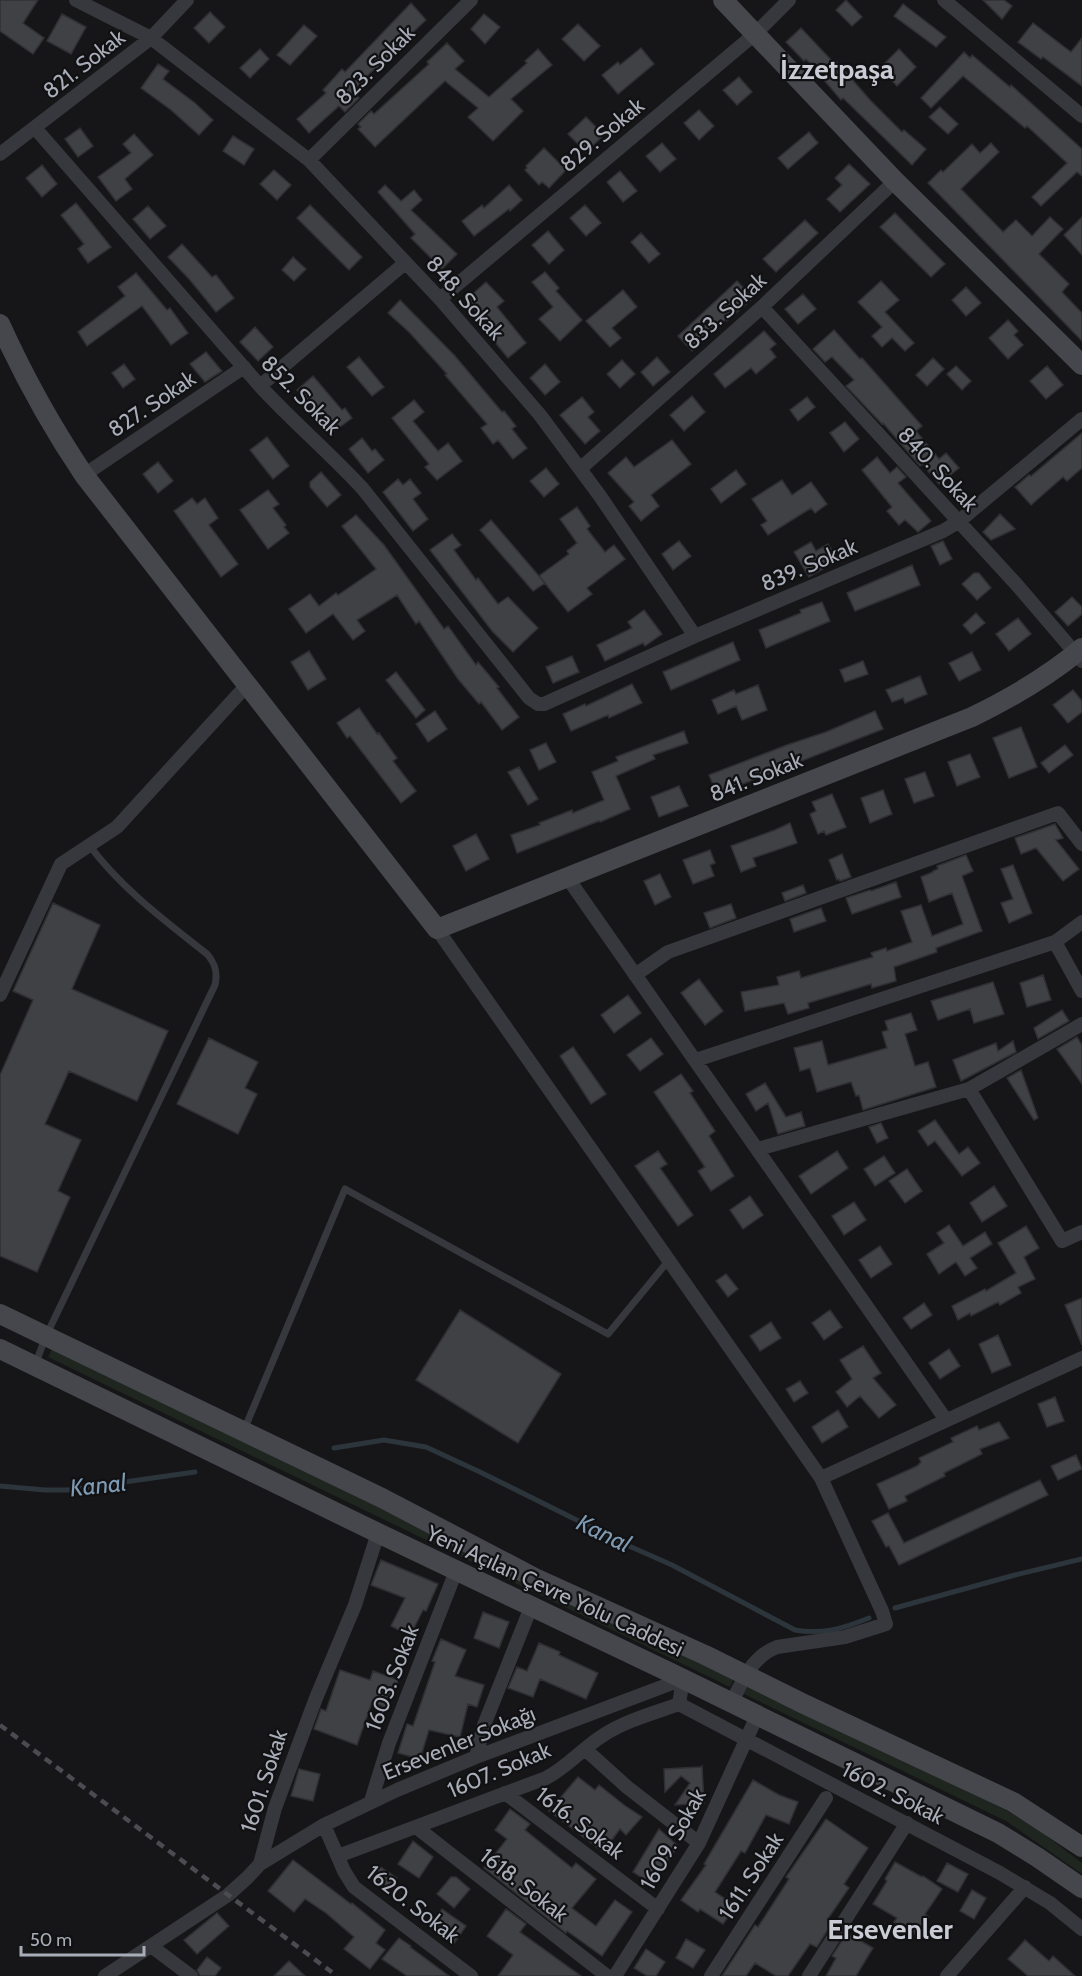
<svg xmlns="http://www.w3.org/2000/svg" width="1082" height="1976" viewBox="0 0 1082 1976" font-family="Cabin,sans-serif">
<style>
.green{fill:#1e261f}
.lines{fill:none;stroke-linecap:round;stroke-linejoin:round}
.stream{stroke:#2c353c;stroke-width:5}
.building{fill:#404145;stroke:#303034;stroke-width:1.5}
.lane{stroke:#37383d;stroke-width:7}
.street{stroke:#37383d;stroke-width:14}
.secondary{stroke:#45474d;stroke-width:20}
.rail{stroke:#4a4c52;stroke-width:4.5;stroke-dasharray:8 6;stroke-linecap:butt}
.labels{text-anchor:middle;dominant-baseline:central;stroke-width:4.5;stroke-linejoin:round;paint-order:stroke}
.street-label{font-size:22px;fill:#a8adb8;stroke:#111113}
.water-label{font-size:24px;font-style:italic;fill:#7f9bb3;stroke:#111113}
.district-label{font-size:28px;font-weight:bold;fill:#c9ccd4;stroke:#111113}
</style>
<rect width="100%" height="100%" fill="#161618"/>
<path class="green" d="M52,1349l682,330 -4,8 -682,-330z
M749,1685l255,124 40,25 38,29v11l-76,-53 -262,-127z"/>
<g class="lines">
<path class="stream" d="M334,1448l50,-8 42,7 54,25 149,74 43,19 123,65c28,5 49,-2 74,-12
M0,1486l45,4h23l127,-18
M895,1608l120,-33 67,-16"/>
</g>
<path class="building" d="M0,0h38l-15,23 21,15 -11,16 -33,-23z
M846,0l16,17 -10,9 -16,-16z
M983,0h21l8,6 -10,13z
M411,3l15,17 -33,31 2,2 -18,19 -3,-3 -22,23 7,6 -14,14 -6,-6 -30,27 -12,-14 29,-26 -3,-3 19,-21 3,3z
M903,4l43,33 -10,10 -42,-31z
M210,12l15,15 -16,16 -15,-15z
M62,14l24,13 -15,27 -24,-13z
M484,14l16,13 -15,17 -14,-15z
M1033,23l38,29 11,-14v48l-39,-29 -2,2 -23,-17z
M578,24l22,22 -16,15 -22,-22z
M304,25l13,11 -27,29 -13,-10z
M801,28l32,34 2,-2 36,41 31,31 2,-2 22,19 -14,16 -69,-67 -2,2 -35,-41 -2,2 -18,-19z
M447,43l17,18 -9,8 34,28 38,-34 -2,-2 13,-12 14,16 -41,34 12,12 -30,30 -25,-24 10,-9 -33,-27 -70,66 -17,-18 3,-2 -3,-3 13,-13 3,3 55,-50 -2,-2z
M641,48l13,16 -36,30 -16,-19 16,-13 2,3z
M260,49l9,10 -19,19 -10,-10z
M899,49l17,18 -19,19 -17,-18z
M964,52l6,6 2,-3 38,32 1,-2 71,64v27l-5,-4 -36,34 -9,-9 35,-34 -40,-37 -2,2 -62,-52 -32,32 -10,-10z
M158,64l11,7 -6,8 32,24 18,17 -14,15 -28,-25 -30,-22z
M739,77l13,15 -15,13 -14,-15z
M940,107l18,17 -10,10 -19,-17z
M699,110l15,16 -15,14 -15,-17z
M586,117l18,18 -18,17 -18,-18z
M80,128l13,18 -15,11 -13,-18z
M809,132l9,11 -30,26 -10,-11z
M134,134l19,21 -28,24 7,10 -16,12 -18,-24 33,-24 -8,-9z
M233,136l21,13 -10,16 -21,-14z
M662,143l14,16 -16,13 -14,-16z
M991,143l8,9 -38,37 42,43 13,-12 16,16 18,-19 13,12 -24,25 30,30 -7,8 20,21v28l-154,-158 13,-13 2,2 29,-28 8,9z
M544,148l22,22 -17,18 -7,-6 -3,3 -14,-15 2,-2 -1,-2z
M849,164l21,20 -30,28 -13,-13 15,-14 -7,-7z
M42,165l15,19 -15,13 -16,-19z
M274,170l17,15 -14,15 -17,-16z
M620,171l17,20 -14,11 -16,-20z
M385,185l16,16 13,-11 8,10 -11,10 46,44 -15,15 -31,-31 4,-4 -37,-42z
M509,185l13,15 -12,11 -1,-2 -35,27 -12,-15 20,-16 2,3z
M76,203l35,44 -23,16 -10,-14 6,-5 -23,-29z
M310,205l52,52 -13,13 -52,-52z
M585,205l16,18 -15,13 -16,-18z
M148,206l18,20 -16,13 -17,-20z
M895,213l50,51 -14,13 -51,-50z
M1082,217v38l-18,-20z
M805,220l13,13 -42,39 -13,-13z
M548,231l16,19 -15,14 -17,-19z
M641,233l19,21 -11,9 -18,-21z
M182,244l30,33 4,-2 18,23 -18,14 -26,-32 -22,-23z
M293,257l13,12 -12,12 -12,-11z
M545,272l14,16 -3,3 26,29 -22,21 -21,-22 14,-12 -21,-25z
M136,273l31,37 3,-2 18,25 -17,12 -29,-39 -55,40 -9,-14 47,-36 -7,-9z
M737,281l16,17 -26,23 -1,-2 -34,32 -14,-15z
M881,281l18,19 -14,12 29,31 -9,8 -13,-13 -10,9 -10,-11 10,-9 -24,-25z
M486,282l18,19 -7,6 29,36 -18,15 -19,-23 5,-4 -28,-31z
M966,287l15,16 -15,13 -14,-16z
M623,290l14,17 -25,21 9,10 -11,9 -24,-26z
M803,294l13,15 -18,15 -13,-15z
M400,300l55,56 47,56 2,-1 12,15 -4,3 15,19 -14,11 -15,-19 -5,4 -12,-16 6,-4 -42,-49 2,-1 -38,-42 -21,-19z
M1008,320l10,11 -4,4 9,10 -15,14 -19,-21z
M255,327l18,20 -15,14 -18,-19z
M834,330l26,29 2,-1 60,68 -6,5 23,28 7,-6 13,15 -20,16 -17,-20 -2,2 -37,-43 -1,1 -36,-38 8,-6 -22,-23 -7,5 -12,-13z
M764,331l12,13 -6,5 6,8 -20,17 -5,-6 -26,20 -11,-14z
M206,352l16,19 -17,11 -15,-18z
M359,357l25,30 -12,9 -25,-29z
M657,357l13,15 -17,14 -12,-14z
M933,358l11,11 -17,17 -11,-11z
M622,360l13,14 -15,14 -13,-14z
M124,364l11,15 -12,9 -11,-15z
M545,364l15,18 -15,13 -15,-17z
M956,366l15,15 -9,9 -15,-16z
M1047,366l16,19 -17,14 -16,-18z
M313,376l29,34 3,-2 7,10 -19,14 -18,-25 -1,1 -17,-18z
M692,396l13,16 -21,19 -14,-16z
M582,397l12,15 -6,5 12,14 -15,13 -25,-29z
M807,397l8,10 -17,14 -8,-11z
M414,400l10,12 -11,9 25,30 10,-8 14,18 -25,19 -12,-13 4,-3 -37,-46z
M845,422l14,17 -15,13 -14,-19z
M1082,433v35l-15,13 -4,-4 -32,28 -16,-18 14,-12 2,1z
M267,437l22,29 -16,13 -23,-29z
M362,438l10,13 3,-2 9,11 -16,13 -19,-24z
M672,440l19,24 -40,31 8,11 -18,15 -12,-15 5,-4 -26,-29 18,-16 8,10z
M877,457l13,16 7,-6 9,10 -8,6 33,38 -13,11 -13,-12 -6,5 -12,-14 5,-4 -30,-37z
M158,462l15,19 -15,12 -15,-19z
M546,468l13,16 -15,13 -14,-16z
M736,470l10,14 -25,19 -10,-14z
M321,472l20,23 -14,12 -17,-20v-5z
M398,479l5,6 7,-6 11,14 -8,6 15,20 -15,12 -30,-39z
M782,480l10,15 19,-13 16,22 -12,9 -4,-5 -43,27 -7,-10 6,-4 -15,-22z
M268,490l11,14 -6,4 13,17 -2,2 5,6 -21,16 -28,-39z
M192,498l5,6 8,-6 13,20 -9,7 29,39 -17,13 -47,-66z
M577,507l13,19 -3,3 18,23 9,-7 11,14 -38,29 5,6 -24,18 -29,-36 30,-22 -2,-3 10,-8 -17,-24z
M1000,514l15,15 -24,11 -8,-8z
M356,515l28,30 60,84 4,-3 28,39 2,-3 21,25 -2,1 22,29 -17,13 -21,-28 -2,2 -21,-25 -39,-58 -3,3 -19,-29 -40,25 8,11 -12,9 -20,-26 -27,19 -17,-24 21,-15 9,12 17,-13 2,2 38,-26 -34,-43z
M491,520l54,63 -12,8 -53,-61z
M452,534l9,11 -7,5 22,30 2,-2 20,26 10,-7 30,31 -25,24 -21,-21 -62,-81z
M679,541l12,15 -18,14 -11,-16z
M943,541l9,18 -12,6 -9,-19z
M811,542l5,9 12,-7 10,16 -29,17 -15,-25z
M912,565l8,20 -65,26 -8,-18z
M974,573h5l12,15 -14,12 -15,-16z
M1072,597l10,10v7l-14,12 -13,-14z
M822,602l8,19 -64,27 -7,-18 42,-17 -1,-3z
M644,610l18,24 -17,12 -2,-3 -38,18 -8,-16 35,-17 -4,-6z
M976,613l9,10 -14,11 -8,-9z
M1018,618l13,16 -22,17 -13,-17z
M733,642l7,18 -69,30 -8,-18z
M309,651l17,28 -18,11 -17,-28z
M972,652l9,18 -22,11 -10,-18z
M572,656l7,16 -26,11 -7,-16z
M863,661l5,13 -23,8 -5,-12z
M396,672l29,38 -9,8 -30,-38z
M920,676l7,18 -22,9 -2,-5 -11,4 -6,-12z
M632,684l10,19 -33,15 -1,-3 -37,16 -8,-17 22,-10 1,2z
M758,685l9,25 -25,10 -6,-14 -18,8 -6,-14 22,-10 2,4z
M1073,690l9,11v11l-14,11 -15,-18z
M359,708l18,26 2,-1 18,25 -4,3 23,30 -15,12 -51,-67 -3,2 -10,-15z
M435,711l12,18 -19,13 -12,-18z
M875,711l8,18 -166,65 -8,-19 78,-30 39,-13z
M1021,727l16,40 -28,11 -16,-40z
M684,731l4,12 -35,12 2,4 -39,17 14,33 -30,13 -1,-1 -82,32 -6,-18 29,-10 -1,-2 33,-13 1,3 31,-13 -12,-28 26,-11 -2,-4z
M546,743l10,19 -17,8 -9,-20z
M1065,745l8,10 -24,18 -8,-10z
M970,754l10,23 -23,9 -9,-24z
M519,767l19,32 -10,6 -20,-33z
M925,772l9,24 -20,7 -9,-24z
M679,786l9,20 -29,11 -8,-20z
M883,790l9,24 -22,9 -9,-25z
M832,794l14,33 -20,8 -2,-4 -6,3 -8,-20 6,-3 -4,-9z
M790,823l7,20 -44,15 3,8 -15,6 -10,-26 44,-16z
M1055,824l8,14 -7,2 23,29 -16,12 -27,-33 -15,6 -6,-16z
M476,834l13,25 -23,12 -13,-25z
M710,850l5,13 -5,2 4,11 -21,8 -10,-24z
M842,854l9,23 -11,4 -1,-2 -2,1 -8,-20z
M966,855l7,16 -11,5 20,55 -46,17 1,4 -43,15 2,14 -24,7 -1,-4 -63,19 1,5 -21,6 -4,-11 -39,8 -4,-19 38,-7 -2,-8 22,-6 2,7 72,-21 -2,-4 15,-5 1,3 25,-9 -11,-31 20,-6 11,31 31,-12 -11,-31 -23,9 -8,-25 12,-5v-1l5,-2 -1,-3z
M1013,865l19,48 -23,10 -8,-20 12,-4 -12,-30z
M660,874l11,23 -16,8 -11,-24z
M896,882l5,15 -49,17 -6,-16 24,-8 1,1z
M803,885l3,8 -21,8 -3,-8z
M53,903l47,22 -28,64 96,42 -31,70 -68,-30 -24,53 36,16 -23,51 12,6 -33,75 -37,-16v-181l33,-75 -20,-9z
M731,904l5,14 -26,10 -6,-15z
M821,908l5,13 -32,11 -4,-13z
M1043,975l8,25 -24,7 -7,-24z
M699,979l24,32 -18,14 -24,-32z
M993,982l11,32 -30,9 -4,-14 -32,11 -7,-19z
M628,995l13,18 -27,20 -13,-18z
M1062,1010l7,11 -31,18 -4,-11z
M911,1013l6,17 -12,4 10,32 13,-4 8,25 -73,23 -4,-15 -3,1 -5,-14 -34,10 -7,-24 -10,3 -6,-23 28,-7 6,24 59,-17 -5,-16 6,-2 -3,-9z
M1077,1037l5,8v39l-25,-35z
M209,1038l49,24 -13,26 12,6 -19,40 -61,-30z
M651,1038l12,16 -23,17 -13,-16z
M1013,1041l3,11 -55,29 -8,-21 43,-17 2,8z
M573,1047l33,47 -15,10 -31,-48z
M1021,1070l17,48 -4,2 -27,-42z
M681,1074l12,17 -3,2 25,38 -6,5 25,40 -23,15 -13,-20 7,-4 -51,-75z
M765,1083l21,34 15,-5 4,14 -27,8 -10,-31 -12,8 -10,-17z
M935,1120l24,34 9,-7 12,16 -18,13 -27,-35 -7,5 -10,-15z
M881,1123l7,15 -11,5 -8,-16z
M658,1151l9,13 -7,4 33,47 -15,11 -43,-60z
M837,1151l11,17 -37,26 -12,-18z
M884,1156l11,17 -20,13 -11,-17z
M907,1169l15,22 -17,12 -16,-22z
M994,1186l13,20 -25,16 -12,-19z
M750,1196l13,19 -20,14 -13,-19z
M854,1202l12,18 -22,15 -12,-19z
M949,1225l14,21 22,-14 7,12 -22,14 7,10 -12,8 -9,-14 -17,12 -12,-20 17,-11 -7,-10z
M1026,1226l13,22 -15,9 11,22 -17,8 3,6 -21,12 -2,-3 -27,14 -1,-3 -12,7 -6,-14 33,-17 1,2 30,-18 -18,-30z
M880,1246l12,18 -21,14 -12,-18z
M726,1274l12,15 -10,8 -12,-16z
M1082,1298v47l-17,-40z
M924,1303l8,12 -21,14 -8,-11z
M460,1310l101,64 -43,69 -102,-63z
M830,1310l12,17 -18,13 -12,-17z
M771,1322l10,16 -21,13 -10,-15z
M998,1335l13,30 -19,8 -13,-29z
M863,1346l18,27 -8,5 23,27 -17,13 -19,-22 -13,11 -11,-15 16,-13 -12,-19z
M949,1349l11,17 -20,13 -11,-16z
M800,1381l8,12 -14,9 -8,-13z
M1055,1397l9,24 -17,6 -9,-23z
M838,1410l10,17 -26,16 -10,-16z
M999,1422l10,16 -29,11 2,5 -38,19 1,3 -40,20 2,5 -18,8 -12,-25 40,-18 4,-4 -2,-4 34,-16 -2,-4 26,-12 2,4z
M1076,1455l6,14 -24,11 -7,-14z
M1040,1480l8,15 -149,70 -10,-19 -3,1 -14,-26 16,-8 16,30z
M381,1560l57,24 -12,27 -3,-1 -13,26 -19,-10 14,-28 -34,-13z
M483,1612l26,10 -10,26 -25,-10z
M441,1639l25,11 -11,26 29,9 -7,22 -9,-3 -8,33 -31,-7 -9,29 -22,-6 9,-29 6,2 22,-64 -3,-1z
M539,1643l21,9 -1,3 39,18 -12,26 -46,-20 -7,18 -25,-9 9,-21 10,4z
M340,1670l30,10 3,-9 25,9 -11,28 -15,-6 -15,43 -43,-16 7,-20 5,2z
M702,1766l2,37 -29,2 15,-22 -9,-7 -16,16 -1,-23 37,-2z
M299,1769l21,5 -7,27 -22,-5z
M578,1777l17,13 4,-5 25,20 18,12 -16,18 -6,-6 -17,23 -54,-41z
M753,1780l26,15 19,7 -9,22 -23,-9 -21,38 -4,-2 -26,41 21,14 -13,18 -23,-15 -2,3 -17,-12 25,-35 -2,-1z
M510,1809l20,15 -5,6 47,38 4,-5 20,16 -24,29 24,18 19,-26 17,12 -30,44 -35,-25 -1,2 -82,-65 23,-29 -12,-9z
M826,1819l42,29 -24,36 5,4 -22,32 5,3 -15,24 -7,-3 -22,32h-12l-21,-13 -9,13h-24l33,-51 3,2 31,-48 -3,-2z
M659,1829l19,17 -26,38 -19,-12z
M413,1841l20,16 -14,21 -21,-14z
M293,1860l58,44 1,-1 33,27 -9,13 9,7 -15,19 -26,-20 10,-12 -28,-24 -21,-14 -11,13 -26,-21z
M895,1862l27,15 1,-1 19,13 -17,25 4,3 -11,19 -24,-14 3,-4 -24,-14 14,-23 -2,-2z
M947,1863l21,11 -10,18 -21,-11z
M379,1866l18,12 -7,11 -19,-13z
M451,1877h5l14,12 -16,19 -17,-14z
M972,1890l14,8 -12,21 -14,-8z
M442,1909l24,17 -13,19 -24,-18z
M506,1909l20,15 -6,8 61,44h-83l15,-21 -26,-19z
M217,1913l12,13 -32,28 -13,-14z
M847,1933l26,15 -17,28h-30l10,-18 -4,-2z
M399,1938l12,8 -1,1 39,29h-42l-25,-17z
M686,1939l19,11 -12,18 -17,-10z
M1025,1940l24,21 4,-5 22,20h-47l-20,-17z
M646,1949l19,13 -9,14h-9l-13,-8z
M207,1957l14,11 -6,8h-15l-3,-6z
M289,1961l16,15h-31z"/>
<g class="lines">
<path class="lane" d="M35,1365l11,-29 169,-351c3,-13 0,-22 -8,-31 -43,-34 -85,-65 -118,-109
M244,1430l101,-241 263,145 61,-74"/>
<path class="street" d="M76,0l75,38 158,122 131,139 100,116 60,81 95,140
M944,0l138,116
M35,128l225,258c33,36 70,67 103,103l166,209 9,6h6l151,-68 248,-105 15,-9 124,-103
M0,154l151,-116 36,-38
M309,160l162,-160
M440,299l316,-266 33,-33
M762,307l255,278 65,76
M260,386l145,-123
M580,469l182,-162 133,-126
M84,475l160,-108
M567,877l379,543
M437,929l384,549 61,133 4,13 -41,13 -68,10c-26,10 -33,33 -46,56
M1055,942l27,49
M635,975l33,-23 390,-139 24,31
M0,995l61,-131 56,-37 130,-142
M696,1060l359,-118 27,-20
M969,1089l93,152 20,-9
M758,1149l211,-60 113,-65
M821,1478l261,-120
M679,1704l321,169 50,30 32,26
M586,1750l41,37 72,56
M476,1757l8,-32 47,-118
M505,1793l153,116
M371,1801l18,-58 67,-172
M324,1825l20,46 10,16 117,89
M416,1827l191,149
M338,1856l208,-78c21,-11 36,-29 56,-42 22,-15 52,-23 77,-32l4,-25
M260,1864l64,-39 73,-35 79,-33 207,-78
M151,1946l40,30
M105,1976l123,-81 19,-17 13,-14 15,-56 41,-110 39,-93 23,-72
M615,1976l84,-133 58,-127
M711,1976l115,-178
M809,1976l98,-153
M947,1976l78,-89"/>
<path class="secondary" d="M723,0l172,181 187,184
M0,324c24,53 51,102 84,151l353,454 535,-212c39,-19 77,-41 110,-69
M0,1314l382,184 153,80 170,77 99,49 209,98 69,45
M0,1349l378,184 293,140 327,160 39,24 45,31"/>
<path class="rail" d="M0,1725l337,251"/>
</g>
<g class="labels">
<g class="street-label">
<text transform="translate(84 64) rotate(-38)">821. Sokak</text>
<text transform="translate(375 65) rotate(-45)">823. Sokak</text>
<text transform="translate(602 135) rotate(-40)">829. Sokak</text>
<text transform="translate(465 298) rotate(48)">848. Sokak</text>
<text transform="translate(725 311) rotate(-42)">833. Sokak</text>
<text transform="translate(301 395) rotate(45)">852. Sokak</text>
<text transform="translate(152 404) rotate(-34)">827. Sokak</text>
<text transform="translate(938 469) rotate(47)">840. Sokak</text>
<text transform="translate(809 565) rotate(-23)">839. Sokak</text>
<text transform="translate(756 777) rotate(-22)">841. Sokak</text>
<text transform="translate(555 1591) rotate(25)">Yeni Açılan Çevre Yolu Caddesi</text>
<text transform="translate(392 1678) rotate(-69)">1603. Sokak</text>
<text transform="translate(459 1743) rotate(-22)">Ersevenler Sokağı</text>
<text transform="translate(499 1770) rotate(-23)">1607. Sokak</text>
<text transform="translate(264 1781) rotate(-72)">1601. Sokak</text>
<text transform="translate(893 1793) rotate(27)">1602. Sokak</text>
<text transform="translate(580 1823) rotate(37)">1616. Sokak</text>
<text transform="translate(673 1839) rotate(-61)">1609. Sokak</text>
<text transform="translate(751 1876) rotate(-57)">1611. Sokak</text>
<text transform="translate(524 1885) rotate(38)">1618. Sokak</text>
<text transform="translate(413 1904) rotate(38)">1620. Sokak</text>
</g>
<g class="water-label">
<text transform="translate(98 1485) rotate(-6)">Kanal</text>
<text transform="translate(604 1533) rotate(26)">Kanal</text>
</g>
<g class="district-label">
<text x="837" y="69">İzzetpaşa</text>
<text x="890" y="1929">Ersevenler</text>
</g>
</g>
<path d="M21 1946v9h123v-9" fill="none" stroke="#a8adb8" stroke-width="3"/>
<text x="30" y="1946" font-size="18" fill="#a8adb8" stroke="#111113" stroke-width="4.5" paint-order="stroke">50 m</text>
</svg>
